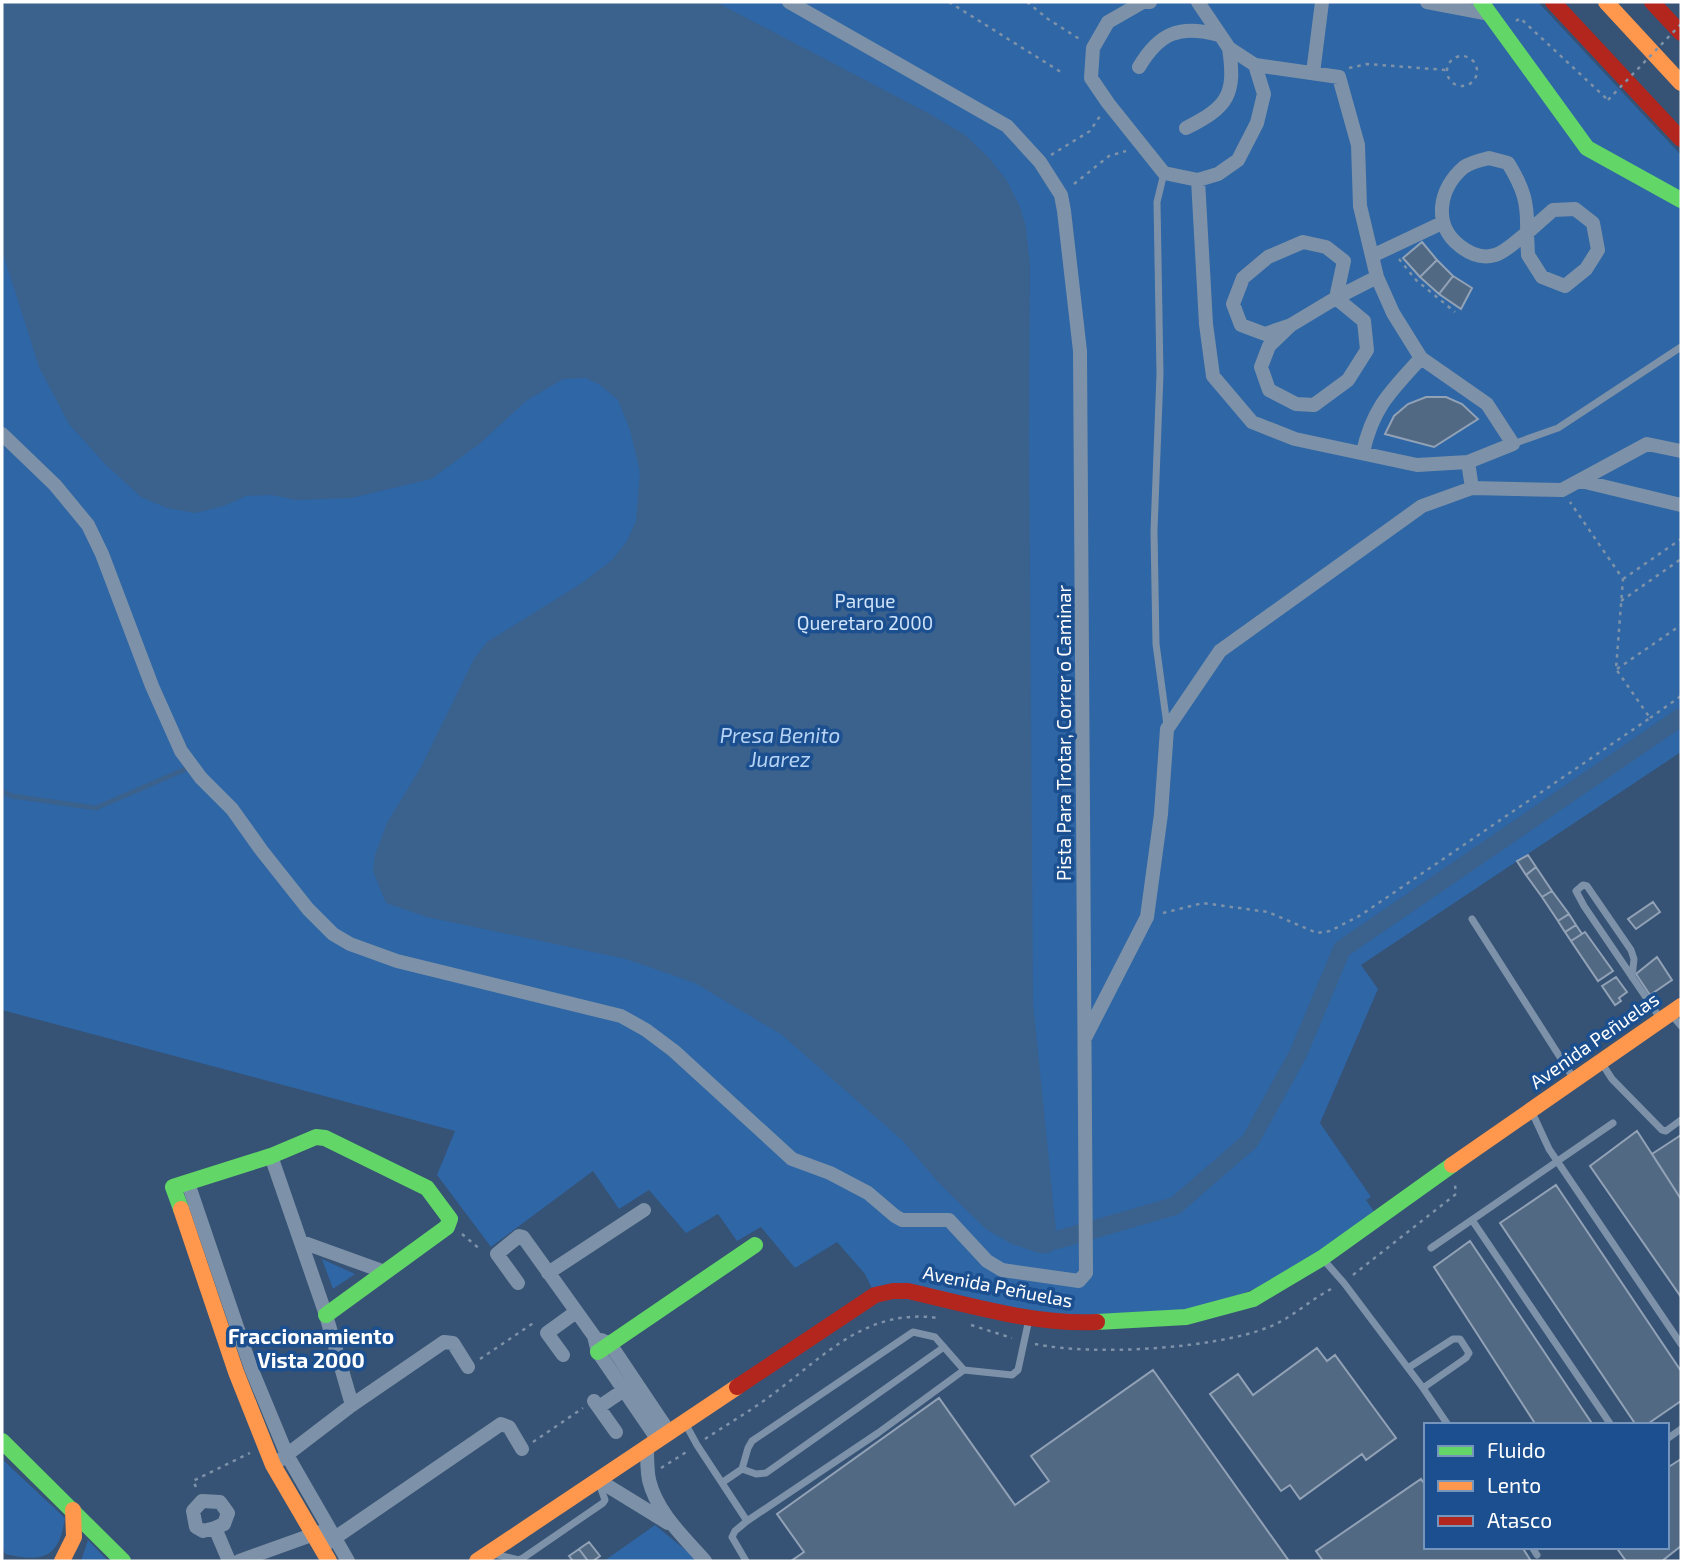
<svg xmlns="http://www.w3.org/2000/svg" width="1683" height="1563" viewBox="0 0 1683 1563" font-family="'Exo 2',sans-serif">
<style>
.green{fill:#2f66a5}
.water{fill:#3b618d}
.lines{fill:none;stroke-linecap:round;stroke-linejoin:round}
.stream{stroke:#3b618d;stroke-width:5}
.canal{stroke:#3b618d;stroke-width:18}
.building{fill:#526984;stroke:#92a2b6;stroke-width:2}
.path{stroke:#7d92a8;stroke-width:2.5;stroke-dasharray:3.5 5;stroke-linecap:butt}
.lane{stroke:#7d92a8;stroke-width:7}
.street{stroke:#7d92a8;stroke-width:14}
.fast{stroke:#63d668;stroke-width:16}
.slow{stroke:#ff974d;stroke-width:16}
.jam{stroke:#b3261e;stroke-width:16}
.path-bridge{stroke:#7d92a8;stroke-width:2.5;stroke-dasharray:3.5 5;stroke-linecap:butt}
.labels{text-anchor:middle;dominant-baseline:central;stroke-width:7;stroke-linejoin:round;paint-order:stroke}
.park-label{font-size:19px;fill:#cfe3fa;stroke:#1b4f8f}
.street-label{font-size:19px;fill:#fff;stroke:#1b4f8f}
.water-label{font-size:21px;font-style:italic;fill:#b5d3f5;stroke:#1b4f8f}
.neighbourhood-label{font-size:21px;font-weight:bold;fill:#fff;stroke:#1b4f8f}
</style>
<rect width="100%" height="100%" fill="#365274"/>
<path class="green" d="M2,2h1536l143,153v597l-320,213 17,24 -58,134 51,74 -5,3 12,17 -54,43 -138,57 -108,6 -203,-28 -10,-21 -28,-32 -42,26 -34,-41 -24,14 -19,-27 -32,19 -37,-43 -30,19 -26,-38 -102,76 -54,-72 18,-44 -453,-121z
M322,1259l33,15 -22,15z
M2,1459l63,59c-6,39 -20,45 -60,36l-3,-9z
M655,1525l44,36h-95z
M88,1540l20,21h-27z"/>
<path class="water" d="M2,2h714l212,111 37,22 25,24 17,22 13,26 6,20 4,38 -1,168 4,569 24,238 -3,10 -5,3h-10l-27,-9 -26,-15 -47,-46 -37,-43 -120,-105 -87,-52 -69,-24 -199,-42 -41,-14 -13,-32 2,-16 12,-32 34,-56 53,-108 13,-17 95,-59 30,-23 15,-19 9,-20 4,-49 -10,-42 -12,-30 -18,-15 -14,-7 -23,1 -37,22 -48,44 -47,34 -80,19 -55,2 -25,-5 -25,1 -22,10 -29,7 -28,-5 -26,-11 -36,-33 -36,-40 -30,-57 -37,-117z"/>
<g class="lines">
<path class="stream" d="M2,792l10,4 84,12 92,-40"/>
<path class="canal" d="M1057,1240l118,-34 75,-65 48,-87 44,-105 339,-232"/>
</g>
<path class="building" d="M1422,242l15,18 -17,17 -17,-19z
M1437,260l16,16 -14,18 -19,-17z
M1453,276l19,12 -11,21 -22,-15z
M1426,397h20l16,7 16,15 -44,28 -49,-13 9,-18 14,-12z
M1528,855l8,12 -10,8 -9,-14z
M1536,867l16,24 -10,6 -16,-22z
M1552,891l17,23 -11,7 -16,-24z
M1653,902l7,10 -24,17 -8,-10z
M1569,914l7,11 -11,7 -7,-11z
M1576,925l6,9 -11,7 -6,-9z
M1585,932l28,39 -15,10 -27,-40z
M1657,957l15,23 -22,15 -14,-21z
M1616,977l11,15 -8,6 2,3 -6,4 -13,-19z
M1637,1131l44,68v98l-91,-131z
M1681,1135v64l-29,-45z
M1556,1185l125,186v30l-35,24h-10l-136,-202z
M1470,1241l123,184h-57l-102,-158z
M1317,1348l10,13 8,-6 61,83 -30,22 -4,-6 -62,45 -10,-14 -9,6 -71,-97 28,-20 15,21z
M1153,1370l136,191h-498l13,-9 -27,-38 162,-116 76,107 34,-24 -18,-25z
M1681,1459v87l-19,15h-36l-10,-14h51v-79z
M1421,1479l5,7v61h96l9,14h-208l-7,-10z
M589,1542l11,14 -7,5h-5l-9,-12z
M579,1549l9,12h-15l-4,-5z"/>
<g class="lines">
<path class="path" d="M949,2l115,72
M1027,2l21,17 33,21
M1516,21l4,-3 88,82
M1447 71a15 15 0 1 1 30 0a15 15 0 1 1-30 0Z
M1349,68l18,-4 79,6
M1051,155l39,-24 10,-15
M1074,184l35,-28 17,-5
M1399,259l17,21 39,32
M1623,579l58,-40
M1621,601l60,-42
M1617,669l64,-44
M1650,718l31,-22
M1163,913l40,-10 65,9 49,21 13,-2 31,-16 289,-197 -34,-49 7,-90 -53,-77
M462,1234l19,16
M1353,1275l103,-81 -1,-9
M971,1325l41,13
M1035,1344c59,12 179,5 234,-17 23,-9 42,-28 64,-39
M480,1359l55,-37
M705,1439c24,-16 49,-30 72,-48 50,-38 92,-83 161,-73
M533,1442l50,-34
M661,1468l27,-17
M196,1487l-3,-6 57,-28"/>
<path class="lane" d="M1164,173l-7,29 3,172 -6,157 2,113 11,81
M1513,444l45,-16 123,-81
M1472,919l102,160
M1632,977l2,-18 -3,-9 -44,-64 -4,-1 -7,6 8,15 76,112
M1671,1014l10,12
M1601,1062l11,17 50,51 4,1 15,-11
M1531,1110l18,39 132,195
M1472,1220l139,205
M1431,1248l182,-125
M1322,1258l22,25 79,105 43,-30 3,-5 -9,-14h-7l-45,29
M1423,1388l25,37
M685,1423l12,22 50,76 131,-88 86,-63 48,5 6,-5 11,-51
M1667,1439l14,-10
M742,1469l14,5 10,-1 178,-126
M723,1482l19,-13 6,-21 4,-7 161,-109 22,5 29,33
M1532,1547l5,8
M494,1554l25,6 4,-2 80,-55 2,-3 -6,-17
M746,1561l-14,-24 3,-6 12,-10"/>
<path class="street" d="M1150,2h-7l-35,20 -15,26 -2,30 17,25 56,70 34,7 20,-6 20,-14 19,-37 7,-29 -9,-29 -26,-17 -31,-46
M1427,2l63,12
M1255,65l84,12 19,68 2,61 17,71 16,36 28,45 66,46 26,40 -45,18 4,26
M1139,67c20,-34 41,-43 80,-32
M1313,73l9,-71
M1186,128c42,-21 50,-33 43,-80
M1489,158l19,5c16,26 20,40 19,70 -9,6 -21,19 -32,22 -13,4 -25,-1 -35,-9 -28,-21 -21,-58 4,-79 7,-5 17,-7 25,-9z
M1198,180l8,144 7,52 39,46 43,17 122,26 51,-3
M1575,209l18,14 5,27 -12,19 -21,17 -23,-9 -14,-22 -1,-22 26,-23z
M1372,256l70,-33
M1291,325l-26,9 -24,-9 -8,-21 10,-26 25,-21 35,-15 23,5 18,14 -8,37 -45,27 -22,21 -8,21 8,23 27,14 18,1 34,-25 19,-30 -3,-29 -28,-23 41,-21
M2,434l53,51 33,40 14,29 50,132 29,65 20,27 31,31 30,42 46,58 25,25 17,10 47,17 224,55 25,14 28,21 118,108 38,14 38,20 27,23 7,4h47l38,41 15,9 77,11 7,-8 -6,-922 -16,-140 -3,-16 -21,-33 -33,-36 -218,-124
M1363,452c10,-45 28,-61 58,-94
M1581,481l100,24
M1086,1036l61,-119 14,-103 6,-85 53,-78 202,-145 50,-18 90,2 85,-46 34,7
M271,1156l55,159 26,90
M188,1183l63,185 36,87 61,106
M302,1242l83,30
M548,1273l96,-63
M518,1283l-21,-29 22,-18 4,1 71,99 4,16 60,88
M601,1340l9,4 59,88
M563,1355l-16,-22 29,-21
M594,1401l22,31
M599,1407l25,-17
M647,1447c0,11 0,23 2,33 8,33 35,57 56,81
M280,1460l72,-55 92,-63 9,1 15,24
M598,1480l70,43
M215,1528l-12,3 -7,-4 -3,-16 9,-10 18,1 8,11 -4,11 -9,4 14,33
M326,1544l175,-120 8,3 13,22
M239,1561l81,-29"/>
<path class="fast" d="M1481,2l106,146 94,52
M181,1209l-8,-22 98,-31 45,-19 9,1 102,50 23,31 -3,8 -121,88
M1097,1322l89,-5 67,-18 69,-41 130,-93
M598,1352l157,-107
M2,1441l121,120"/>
<path class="slow" d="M1606,2l75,81
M1678,135l3,3
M1452,1165l229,-159
M181,1209l55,163 37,93 56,96
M62,1561l12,-24 -1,-27
M477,1561l260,-174"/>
<path class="jam" d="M1553,2l128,137
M1652,2l29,31
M737,1387l138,-92 18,-4h15c61,14 126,34 189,31"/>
<path class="path-bridge" d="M1608,100l73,-76"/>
</g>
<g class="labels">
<g class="park-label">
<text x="865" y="600">Parque<tspan x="865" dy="22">Queretaro 2000</tspan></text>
</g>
<g class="street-label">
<text transform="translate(1063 733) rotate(-90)">Pista Para Trotar, Correr o Caminar</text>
<text transform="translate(1594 1040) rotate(-35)">Avenida Peñuelas</text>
<text transform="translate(998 1286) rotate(11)">Avenida Peñuelas</text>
</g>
<g class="water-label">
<text x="780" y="734">Presa Benito<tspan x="780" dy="24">Juarez</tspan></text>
</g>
<g class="neighbourhood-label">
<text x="311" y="1335">Fraccionamiento<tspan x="311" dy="24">Vista 2000</tspan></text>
</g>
</g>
<rect width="1683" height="1563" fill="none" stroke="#ffffff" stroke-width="7"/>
<rect x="1424" y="1423" width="245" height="126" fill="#1b4f8f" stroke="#7695bc" stroke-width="2"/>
<rect x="1438" y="1446" width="35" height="10" fill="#63d668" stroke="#7695bc" stroke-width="2"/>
<text x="1487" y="1458" font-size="21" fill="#ffffff">Fluido</text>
<rect x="1438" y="1481" width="35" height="10" fill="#ff974d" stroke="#7695bc" stroke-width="2"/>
<text x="1487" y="1493" font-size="21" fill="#ffffff">Lento</text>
<rect x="1438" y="1516" width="35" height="10" fill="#b3261e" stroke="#7695bc" stroke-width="2"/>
<text x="1487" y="1528" font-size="21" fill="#ffffff">Atasco</text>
</svg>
